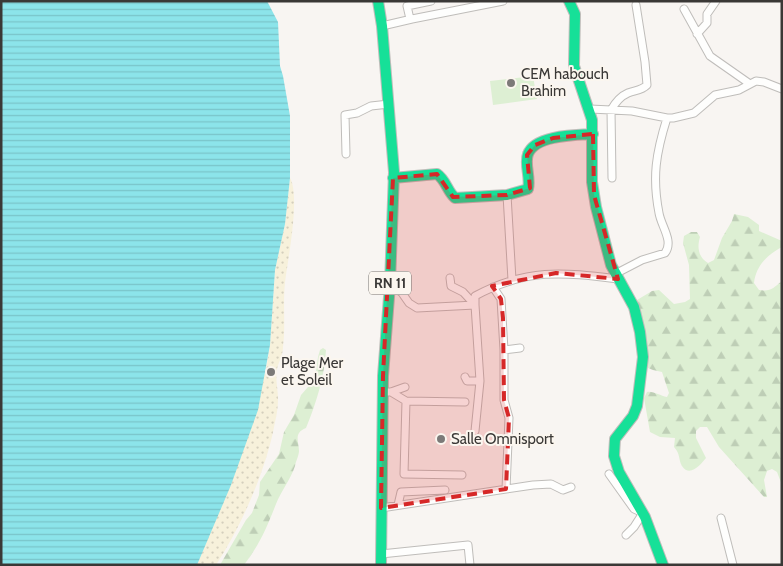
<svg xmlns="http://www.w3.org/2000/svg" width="783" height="566" viewBox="0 0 783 566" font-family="Cabin,sans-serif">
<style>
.forest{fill:url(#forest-firs)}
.sand{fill:url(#sand-dots)}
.pitch{fill:#ddefd3}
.water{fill:url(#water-rules)}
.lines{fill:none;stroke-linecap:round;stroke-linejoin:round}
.street-casing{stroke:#bfbdba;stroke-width:9}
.fast-casing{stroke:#bfbdba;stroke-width:12}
.street{stroke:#fefefd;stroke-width:7}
.fast{stroke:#16e098;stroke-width:10}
.marked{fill:#d62828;fill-opacity:0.2;stroke:#d62828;stroke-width:4;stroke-dasharray:10 6;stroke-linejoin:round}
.poi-dot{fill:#7c7a78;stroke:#fbf6ef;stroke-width:2}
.labels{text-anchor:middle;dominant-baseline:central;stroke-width:4;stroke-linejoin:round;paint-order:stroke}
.shield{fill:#fbf6ef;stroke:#74716e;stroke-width:1}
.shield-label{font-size:14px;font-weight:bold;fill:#3a3836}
.poi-label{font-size:15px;fill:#3a3836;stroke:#fbf6ef;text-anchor:start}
</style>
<defs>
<pattern id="forest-firs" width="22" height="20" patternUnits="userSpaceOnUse" patternTransform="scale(1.25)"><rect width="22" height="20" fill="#ddefd3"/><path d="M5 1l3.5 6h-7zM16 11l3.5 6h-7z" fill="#beceb6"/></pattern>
<pattern id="sand-dots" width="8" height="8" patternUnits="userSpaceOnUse" patternTransform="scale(1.25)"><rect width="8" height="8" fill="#f7f1db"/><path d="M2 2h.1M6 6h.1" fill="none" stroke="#d4cfbd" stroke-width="1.8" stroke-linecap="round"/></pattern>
<pattern id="water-rules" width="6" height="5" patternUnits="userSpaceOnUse" patternTransform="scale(1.25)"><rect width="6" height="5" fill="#8ce4ea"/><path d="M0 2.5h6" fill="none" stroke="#7ac4c9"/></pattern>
</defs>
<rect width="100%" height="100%" fill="#f8f5f2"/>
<path class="forest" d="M734,214l14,3 11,8v6l23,10v6c-15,8 -26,19 -28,36l5,7c12,2 14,-2 23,-9v204l-5,-13 -5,-3 -5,2 -3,9 3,17h-3l-45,-50 -12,-20h-7l-4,4v7l10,20c-5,6 -16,20 -24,8 -4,-7 -1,-11 -8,-19l1,-9 -15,-1 -10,-5 -6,-34 3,-6c7,-1 13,4 20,5l2,-4 -7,-21 -9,-2 -5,-2 -11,-68 15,-9 7,-1 15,14 11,-2 5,-3 -1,-34 -6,-22 1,-7 7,-4h6l3,5c-3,10 -2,20 8,26l6,-3 8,-22 10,-17z
M323,348l3,2c-1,25 -10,54 -20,78 -13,5 -7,14 -7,23 0,4 -3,10 -4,15 -4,13 -14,25 -19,38 -9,23 -16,40 -32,61h-24l26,-45 6,-7 7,-18 1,-13 19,-28 5,-22 10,-17 7,-20 14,-16 3,-22 2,-7z"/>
<path class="sand" d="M290,178c10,17 -1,76 -4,97 -4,24 0,48 -3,72 0,8 -4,14 -6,22 -2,9 1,20 1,30 0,7 -1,15 -3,23 -8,46 -33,103 -59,143h-19l19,-47 50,-148 4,-25 5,-75 10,-46z"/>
<path class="pitch" d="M533,76l4,23 -44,6 -3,-24z"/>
<path class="water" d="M1,1h266l11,21 2,44 3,10 7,40v62l-5,46 -10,46 -5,75 -12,65 -27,75 -34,80h-196z"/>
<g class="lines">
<g class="street-casing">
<path id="street" d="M684,9l26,47 40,28
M410,19l-3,-13 24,-5
M382,26l30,-7 91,-18
M697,34l10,-11v-9l9,-13
M590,109l42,2 35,7h6l21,-5 21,-18 24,-5 17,-9 8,1 18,7
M346,154l-1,-39 12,-2 14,-7 18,-2
M612,178l-1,-68c4,-7 10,-14 17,-17 7,-3 13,-2 19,-8l-2,-23 -9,-57
M507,195l5,85
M615,274l27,-14 23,-7c9,-12 -4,-27 -6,-40 -7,-36 -3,-60 8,-95
M450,278l1,8 12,6 12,13 5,76 -5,50
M390,284l12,9 7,10 8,5 58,-3v-9c52,-28 87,-24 143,-17
M493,287l8,12 3,51v50l5,18 -3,71
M504,350l16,-2
M465,377l2,4h13
M383,392h8l14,-5
M391,392l15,9
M609,474l25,35 9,4 -9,14 -8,8
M462,475l-58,-1 2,-73 59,1
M398,505l3,-13 44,-2
M381,508l152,-23 18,-1 12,6 8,-3
M721,518l12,47
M381,554l87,-9 2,20"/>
</g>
<g class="fast-casing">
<path id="fast" d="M378,1l4,25 12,146 -4,112 -7,92 -2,189
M569,1l6,13 -1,52 18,54v62l4,25 15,58 23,42 6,25 3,25 -6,49 -4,10 -18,23 -1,17 5,16 26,45 18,48
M393,178l44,-4c9,6 10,17 18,24l52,-3 21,-6c3,-11 -4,-25 0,-35 7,-19 48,-19 65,-20"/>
</g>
<use href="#street" class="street"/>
<use href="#fast" class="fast"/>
</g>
<path class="marked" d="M593,134l1,61 24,84 -62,-6 -64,13 9,13 2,19 1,82 5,18 -3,71 -125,19 2,-132 10,-198 44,-4 16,23 54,-2 23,-7 -3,-33 8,-10 18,-7z"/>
<g class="poi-dot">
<circle cx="511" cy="83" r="5"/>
<circle cx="271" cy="372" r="5"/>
<circle cx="441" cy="439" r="5"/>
</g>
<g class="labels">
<rect class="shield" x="369" y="271.5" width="42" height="23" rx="4"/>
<g class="shield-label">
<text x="390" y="283">RN 11</text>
</g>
<g class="poi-label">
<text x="521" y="74">CEM habouch<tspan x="521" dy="17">Brahim</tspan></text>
<text x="281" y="363">Plage Mer<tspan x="281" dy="17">et Soleil</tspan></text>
<text x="451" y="439">Salle Omnisport</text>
</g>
</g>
<rect width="783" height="566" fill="none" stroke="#3a3836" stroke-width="5"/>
</svg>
